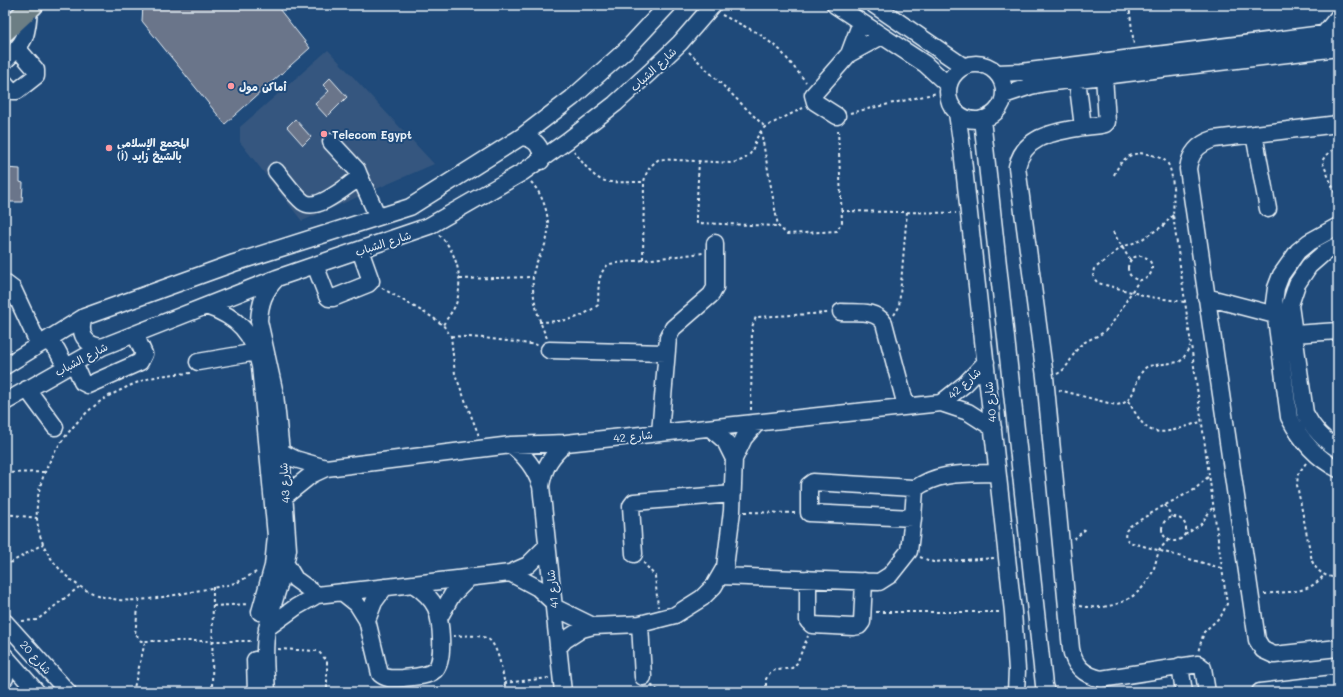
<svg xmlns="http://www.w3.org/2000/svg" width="1343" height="697" viewBox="0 0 1343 697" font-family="Mali,'Playpen Sans Arabic',sans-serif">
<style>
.built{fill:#36577f}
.building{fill:#6b758a;stroke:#e8f1f8}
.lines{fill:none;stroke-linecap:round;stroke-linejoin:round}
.minor-casing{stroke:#e8f1f8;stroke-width:19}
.major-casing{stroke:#e8f1f8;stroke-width:23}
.path{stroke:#e8f1f8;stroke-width:2;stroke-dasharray:3 3;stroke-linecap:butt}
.minor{stroke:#1f4a7a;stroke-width:16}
.major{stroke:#6c7e84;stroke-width:20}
.poi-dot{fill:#ff9aa2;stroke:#1f4a7a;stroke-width:1.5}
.labels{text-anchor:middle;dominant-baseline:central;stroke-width:4;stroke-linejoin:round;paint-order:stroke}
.street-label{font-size:11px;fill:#e8f1f8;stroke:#1f4a7a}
.poi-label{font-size:11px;font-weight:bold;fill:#e8f1f8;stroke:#1f4a7a;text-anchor:start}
</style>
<rect width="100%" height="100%" fill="#1f4a7a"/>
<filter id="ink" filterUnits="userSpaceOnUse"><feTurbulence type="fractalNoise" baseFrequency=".025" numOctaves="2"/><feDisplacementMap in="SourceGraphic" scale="8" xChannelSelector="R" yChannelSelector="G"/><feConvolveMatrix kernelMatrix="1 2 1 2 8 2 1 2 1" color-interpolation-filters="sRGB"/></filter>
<g filter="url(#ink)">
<path class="built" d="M328,50l106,114 -132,57 -62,-79v-15z"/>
<path class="building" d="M143,5h133l34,43 -85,76 -83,-103z
M330,78l17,19 -20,20 -12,-13 14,-13 -6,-6z
M295,119l16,18 -8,8 -16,-18z
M5,168l15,1v13l3,1 -1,19h-17z"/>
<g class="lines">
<g class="minor-casing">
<path id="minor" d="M835,5l90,59 23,21
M874,5l89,61
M1324,34l14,-17
M849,54l12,-32
M5,61c21,-20 22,-24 24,-53
M948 92a28 28 0 1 1 56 0a28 28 0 1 1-56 0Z
M997,73l24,-1 317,-40
M1104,76l3,46 -2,2c-7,2 -14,2 -22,3 -28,5 -59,8 -66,40l28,210 26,272c3,17 13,26 30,30l97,-15 5,4 4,24
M1077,79l6,48
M5,83l7,8h5l19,-15v-6l-18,-21
M1004,95l27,-9 14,-3 293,-35
M957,113l4,28 52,471 4,58 -1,22
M837,116l-22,-14 -2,-7 36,-41 33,-18
M982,119l62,566 2,7
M1338,124l-124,15c-16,5 -24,14 -26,30l69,471 6,10 11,5 64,-7
M1254,134l14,75
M521,137c14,1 22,10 20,24
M276,171c8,9 17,23 27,31 14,10 41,-14 53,-22l3,-5 -2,-5 -26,-28
M359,175l19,42
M1338,226l-29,16 -11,9 -17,24 -5,13 -2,15 15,114c11,22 27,41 49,52
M1338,245l-13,7 -16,14 -12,18 -7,21 15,108c8,16 18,27 33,36
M315,265l12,31 2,2h4l35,-14 3,-3 -11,-31
M5,283l8,6 26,56
M1206,297l69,18
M206,306c32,11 47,27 54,60l16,170 -3,30 -13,46
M841,312c15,1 34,-3 43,11l22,83
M84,317c-6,17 1,28 18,30
M1294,334l44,-3
M47,340l10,10 9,17
M549,350l117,3
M198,362l59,-10
M74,363l8,19 6,3 52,-23 4,-8 -9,-20
M5,366l79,-49 150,-54 176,-56 111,-70 51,-39 55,-49 41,-44
M27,389l28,38
M5,402l97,-55 175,-69 152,-52 94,-54 44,-31 48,-37 35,-32 30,-29 33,-38
M941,403l24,-19 21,-22
M710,428l15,13 9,18
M660,433l8,-95 5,-10 38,-33 4,-7v-45
M511,445c15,11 24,23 30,41l22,206
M281,452l14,7 31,9 185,-23 55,-2 375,-40 27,9 25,16
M813,482l100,6 2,1 -2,29 -104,-5v-28z
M541,486c3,-19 10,-30 25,-43
M915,489c23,-18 54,-15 82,-16
M285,496l26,-21 15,-7
M634,554l-3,-48 3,-4 99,-8
M286,564l9,15 22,16
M510,573l28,15 15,14
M720,576l159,6 11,-7 19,-24 4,-33
M808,579v42l4,4 41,2 6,-1 3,-4 2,-41
M342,592l15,12 10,16 13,54c7,6 14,4 23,4 10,-1 24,-1 32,-8 10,-10 6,-49 1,-62 -5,-11 -14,-18 -23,-24
M554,607l39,19
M439,618l13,-23 18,-18
M367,620l7,-18 11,-15
M5,622l63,70
M640,624l3,53
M267,628l29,-21 21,-12 193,-22 18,-8 19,-19
M558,648l7,-8 17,-11 11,-3 47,-2 35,-9 27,-17 12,-12 11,-19 7,-56 2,-52 10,-21 13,-15
M5,656l32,36
M255,660l1,32
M5,663v15
M1180,666l4,26
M267,692c-1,-20 -4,-42 0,-62 4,-27 17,-53 21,-81l-7,-97 -6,-58 -16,-73c1,-18 5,-30 18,-43
M1260,692l78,-9"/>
</g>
<g class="major-casing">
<path id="major" d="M5,31l28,-26"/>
</g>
<path class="path" d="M1129,5l5,41
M5,7l2,-2
M722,15l36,18 22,17 26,32
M689,52l76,75
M850,113l87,-20
M761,131l17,95 9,8 50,-3 5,-9 -4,-93
M1338,146l-12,9 -4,6 16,39
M574,151c26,36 26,31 69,31
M699,161l-3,56 1,6 81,3
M1114,175c8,-19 21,-26 41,-19 5,2 10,3 13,8 6,10 6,39 5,51l54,389 -6,12 -17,16 -6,20
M531,182c14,15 21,40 15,60 -4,12 -12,21 -13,34 -2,18 6,46 14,62
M841,211l115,2
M1173,215l-10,11 -24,15 -17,6 -28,22c-2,6 -1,9 4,14l52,14 35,5
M1113,232l17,28
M439,235c18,16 25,45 17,69 -3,7 -9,14 -13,21
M1128 268a12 12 0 1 1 24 0a12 12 0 1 1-24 0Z
M643,259l1,-77c2,-11 6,-16 15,-23l73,4c29,-6 16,-21 33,-36l38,-19
M460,279l73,-2
M382,288l50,29 11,8 8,11 4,38 24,62
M894,315l5,-8 8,-95
M539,322c26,-1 38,-1 59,-17 1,-15 -2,-31 11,-41l94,-11
M451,336l33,2 54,7
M191,373c-31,2 -42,3 -70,17 -6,3 -13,6 -19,10 -49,36 -92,111 -45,166 15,18 33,29 56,33 27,6 82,-9 111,-13l14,-4 20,-11
M1057,374c12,-6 13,-16 21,-26 7,-9 20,-10 28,-18 14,-14 21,-34 34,-50
M1059,390l57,15c23,-2 16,-29 32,-39l31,-4 4,-3 7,-13
M1128,401c5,8 10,17 16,24 14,15 40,1 57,-3
M751,410l1,-83 4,-10 72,-4
M1306,463l-8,11 -1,11 15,76c5,11 14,17 26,16
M5,473l40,-1
M1208,477l-14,13 -29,15 -35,21 -4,5 -1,6 4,5 92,26
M1165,505l7,12
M744,512l52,1
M5,514l32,4
M1162 529a12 12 0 1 1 24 0a12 12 0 1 1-24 0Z
M1185,535l16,-11 11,-16
M1074,539l13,-11
M920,557l13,5 62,-4
M643,562l12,14 3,31
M5,566l38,-22
M1264,594c23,-3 44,1 60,-19
M139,600l-4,34 6,7h111
M213,606l36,-2
M1080,606c28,5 57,-4 71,-31 4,-7 5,-16 8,-24 2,-4 7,-8 10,-12
M876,612h123
M22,621l15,-1 42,-33
M453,636c10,0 26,-2 35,3 11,6 16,41 18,53
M278,649l40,2 9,10v31
M504,683l45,-5
M651,685l9,7
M133,692l12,-50
M212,692l1,-105
M766,692v-13l5,-8 21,-3 5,-5 11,-27"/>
<use href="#minor" class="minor"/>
<use href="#major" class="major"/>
</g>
</g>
<g class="poi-dot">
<circle cx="231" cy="86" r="4"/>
<circle cx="324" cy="134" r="4"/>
<circle cx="109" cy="148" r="4"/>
</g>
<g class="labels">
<g class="street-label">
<text transform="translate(653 69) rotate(-43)">شارع الشباب</text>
<text transform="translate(383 243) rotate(-18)">شارع الشباب</text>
<text transform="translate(81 359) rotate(-28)">شارع الشباب</text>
<text transform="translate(964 383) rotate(-42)">شارع 42</text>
<text transform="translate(990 402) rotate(-96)">شارع 40</text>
<text transform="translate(633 436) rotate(-6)">شارع 42</text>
<text transform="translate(284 483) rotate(-94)">شارع 43</text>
<text transform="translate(552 589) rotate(-96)">شارع 41</text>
<text transform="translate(36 657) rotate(48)">شارع 20</text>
</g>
<g class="poi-label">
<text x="239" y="86">أماكن مول</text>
<text x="332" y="134">Telecom Egypt</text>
<text x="117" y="142">المجمع الإسلامي<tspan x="117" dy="13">(أ) بالشيخ زايد</tspan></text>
</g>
</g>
<rect width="1343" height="697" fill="none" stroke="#1f4a7a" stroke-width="20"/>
<rect x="10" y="10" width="1323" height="677" fill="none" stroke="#e8f1f8" stroke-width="1.5" filter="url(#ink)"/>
</svg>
